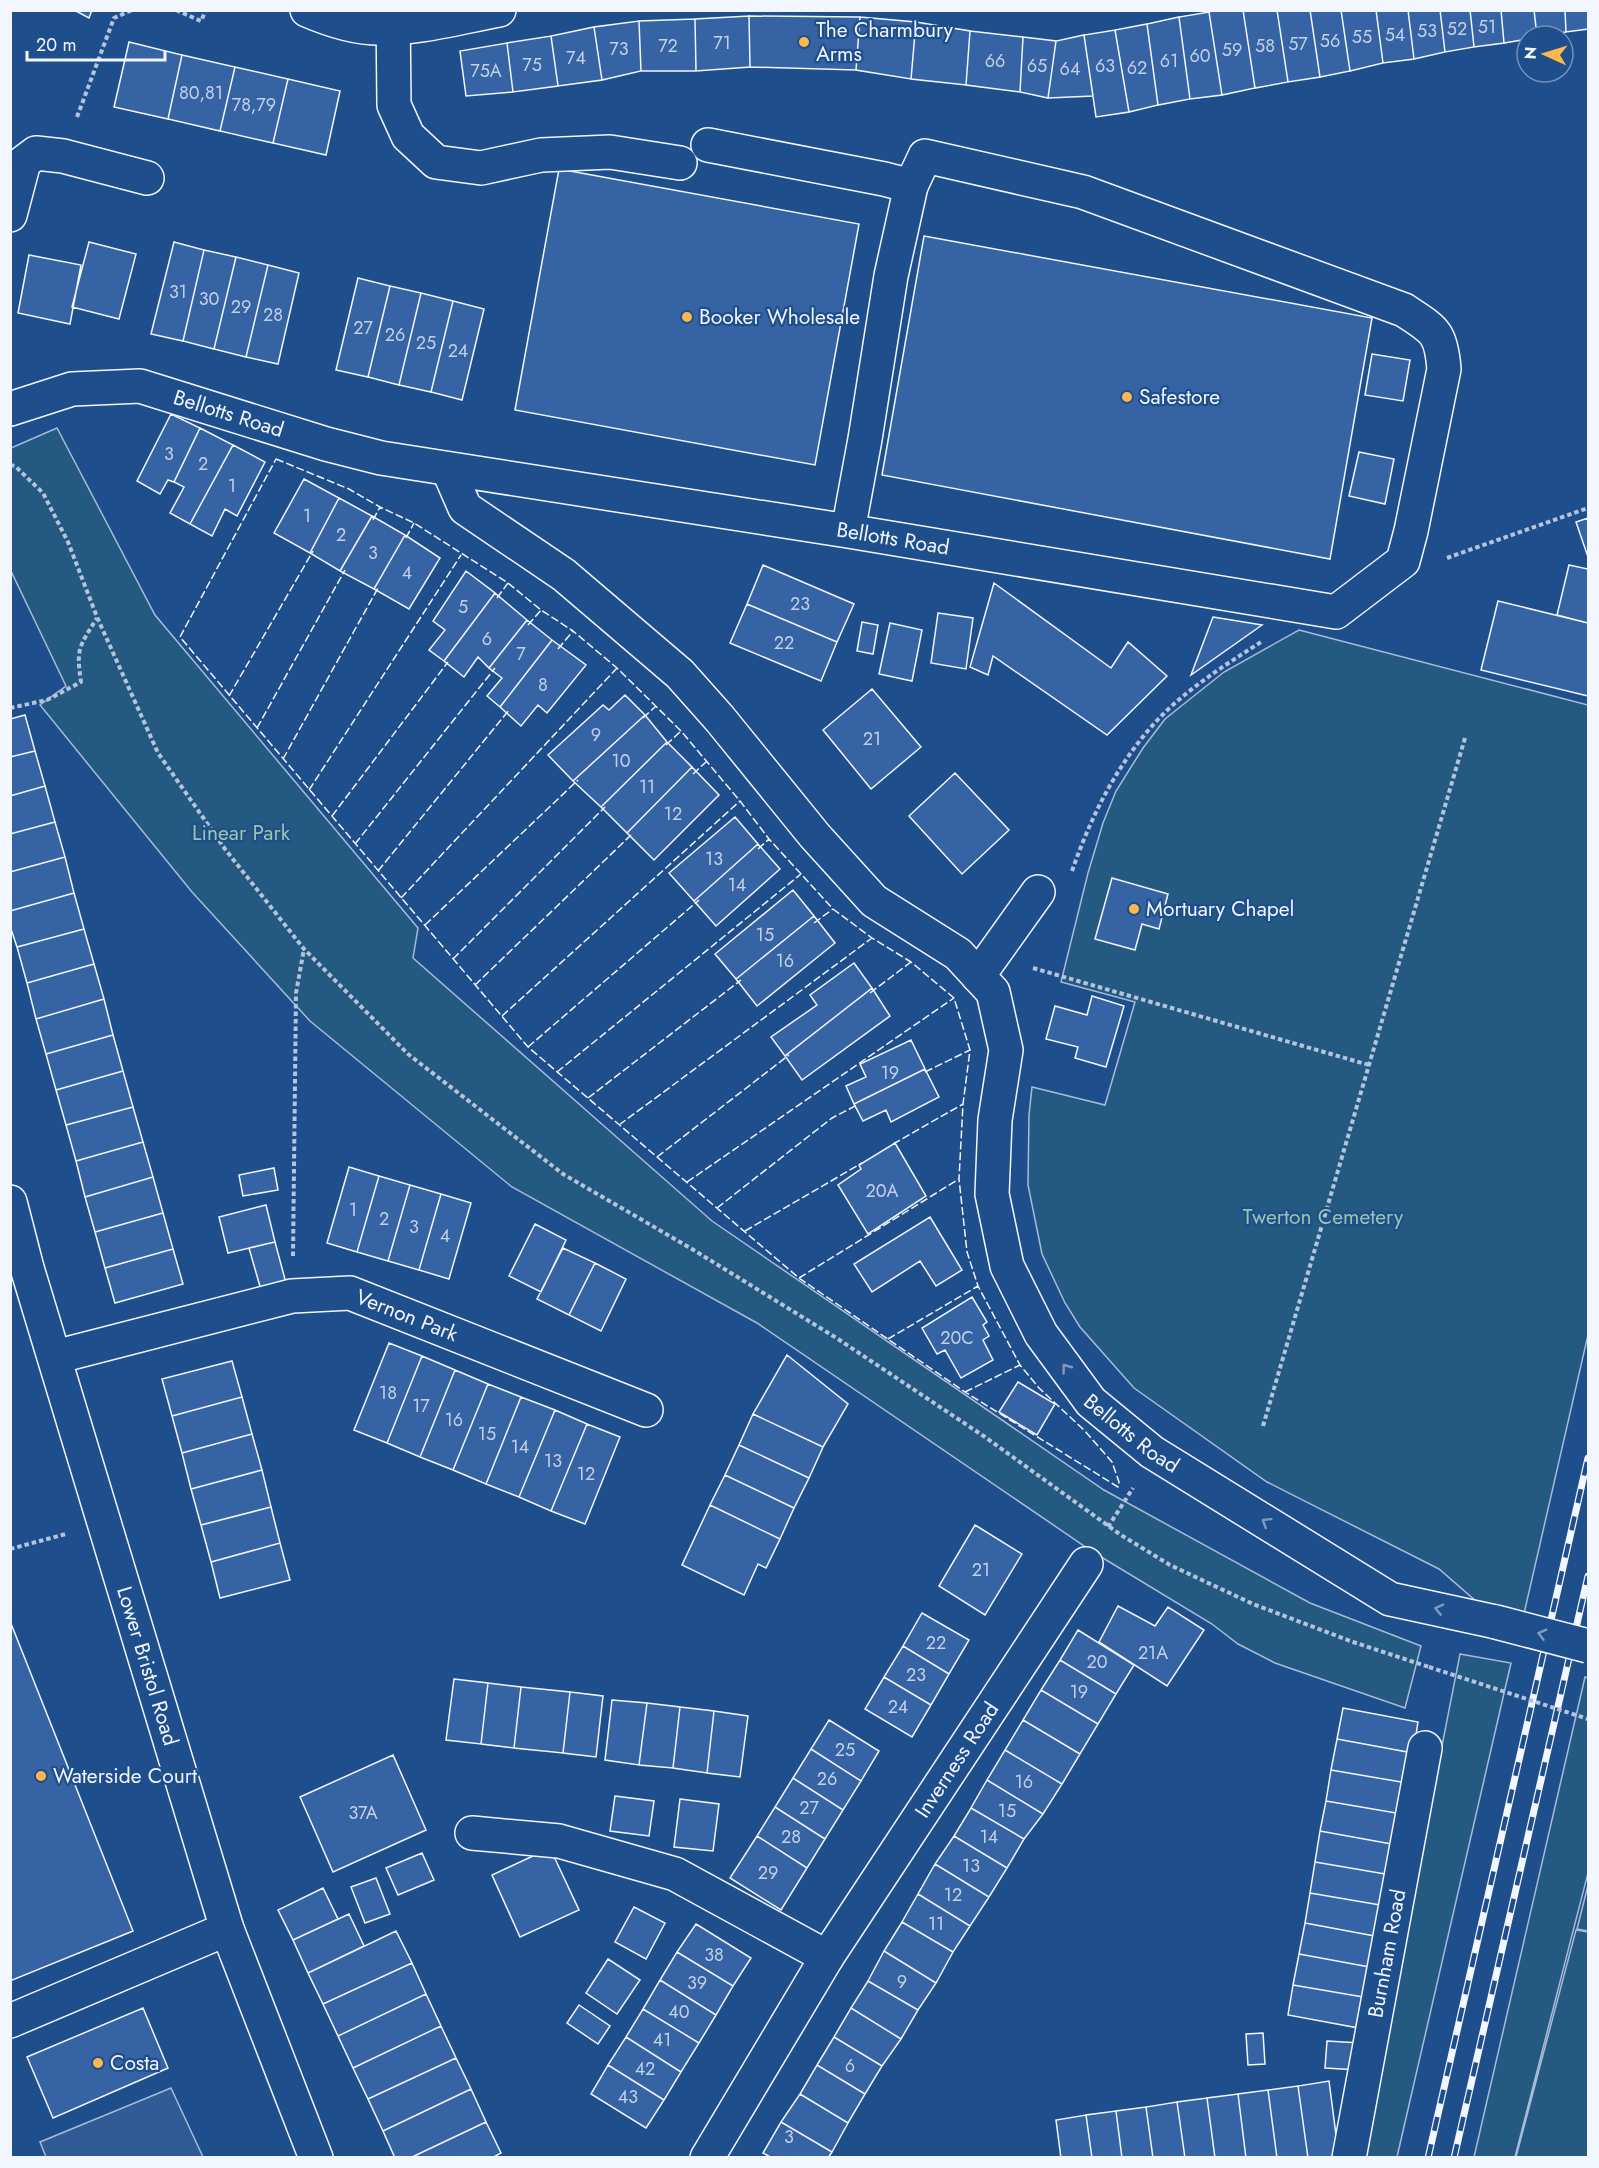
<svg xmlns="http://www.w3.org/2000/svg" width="1599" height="2168" viewBox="0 0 1599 2168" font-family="Jost,sans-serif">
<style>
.green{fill:#245a82;stroke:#a8bbd7;stroke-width:1.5}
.parking{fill:#305b95;stroke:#a8bbd7;stroke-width:1.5}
.building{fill:#3563a3;stroke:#f2f6ff;stroke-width:1.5}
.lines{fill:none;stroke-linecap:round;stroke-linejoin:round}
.minor-casing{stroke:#f2f6ff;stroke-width:36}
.highway-casing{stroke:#f2f6ff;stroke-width:36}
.path{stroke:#b3c4dc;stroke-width:4;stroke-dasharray:4.5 3;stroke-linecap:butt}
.minor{stroke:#1f4e8c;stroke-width:33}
.highway{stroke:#1f4e8c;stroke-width:33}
.rail-casing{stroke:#f2f6ff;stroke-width:7}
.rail{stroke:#1f4e8c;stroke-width:4.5;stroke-dasharray:14;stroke-linecap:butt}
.minor-bridge-casing{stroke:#f2f6ff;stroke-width:36;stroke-linecap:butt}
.path-bridge{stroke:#b3c4dc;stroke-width:4;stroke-dasharray:4.5 3;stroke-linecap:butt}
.minor-bridge{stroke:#1f4e8c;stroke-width:33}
.fence{stroke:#f2f6ff;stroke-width:1.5;stroke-dasharray:8 3;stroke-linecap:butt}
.oneway{stroke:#7e9ac0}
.poi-dot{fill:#ffb74d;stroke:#1f4e8c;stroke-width:2}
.labels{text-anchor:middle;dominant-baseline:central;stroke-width:4.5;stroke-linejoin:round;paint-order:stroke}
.number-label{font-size:18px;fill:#c3d1e8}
.poi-label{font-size:21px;fill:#f2f6ff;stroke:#1f4e8c;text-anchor:start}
.street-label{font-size:21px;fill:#f2f6ff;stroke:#1f4e8c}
.park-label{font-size:21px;fill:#97c8a6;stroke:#1f4e8c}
</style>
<rect width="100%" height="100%" fill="#1f4e8c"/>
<path class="green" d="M57,428l98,187 263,313 -5,30 299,263 392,269 206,113 111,43 -16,62 -130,-45 -37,-19 -26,-20 -119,-72 -336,-229 -245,-136 -202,-166 -118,-129 -152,-187 26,-19 -55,-115v-123z
M1299,630l289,75v630l-65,283 -47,-17 -37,-32 -172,-87 -133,-94 -54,-61 -15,-24 -23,-49 -14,-69 1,-70 3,-28 73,18 30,-103 -74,-20 27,-109 15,-50 13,-32 27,-43 22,-29 59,-47z
M1460,1654l51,9 -114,494 -36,1z
M1585,1677l3,1v195l-73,284h-41z
M1588,1885v46l-11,-2z
M1576,1930l12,2v225h-72z"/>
<path class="parking" d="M171,2088l32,69h-157l-6,-15z"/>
<path class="building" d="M74,10h18l-3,8z
M1214,10h29l12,78 -33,7 -13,-83z
M1243,10h34l11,72 -33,6z
M1277,10h33l10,67 -32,5z
M1310,10h31l9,61 -30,6z
M1341,10h35l7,53 -33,8z
M1376,10h32l6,49 -31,4z
M1408,10h32l5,42 -31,7z
M1440,10h30l4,37 -29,5z
M1470,10h31l3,33 -30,4z
M1501,10h33l3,26h-10v3l-23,4z
M1534,10h31l1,22 -29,4z
M1565,10h23v19l-22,3z
M1209,12l13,83 -32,4 -11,-82z
M749,16l111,1 -4,53 -106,-3z
M749,16l1,51 -54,4 -1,-52z
M860,17l56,5 -5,57 -55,-9z
M1179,17l11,82 -32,6 -11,-81z
M695,19l1,52h-55l-2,-50z
M639,21l2,50 -39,9 -8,-53z
M916,22l54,9 -4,54 -55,-6z
M1147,24l11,81 -29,7 -14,-82z
M594,27l8,53 -44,6 -7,-50z
M1115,30l14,82 -33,5 -12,-82z
M970,31l53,6 -3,55 -54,-7z
M1084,35l9,61 -45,2 8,-57z
M551,36l7,50 -45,6 -6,-49z
M1023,37l33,4 -8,57 -28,-6z
M129,42l53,13 -14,64 -54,-12z
M507,43l6,49 -47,4 -6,-45z
M182,55l53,12 -15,64 -52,-12z
M235,67l53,12 -15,64 -53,-12z
M288,79l52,12 -14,64 -53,-12z
M559,169l300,55 -44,241 -300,-55z
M924,236l448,82 -42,241 -448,-84z
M89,242l47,12 -17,65 -47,-12z
M174,242l30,8 -21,91 -32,-7z
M204,250l32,7 -22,92 -31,-8z
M29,255l52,10 -11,59 -52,-11z
M236,257l32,8 -22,92 -32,-8z
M268,265l31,8 -21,91 -32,-7z
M358,278l32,8 -22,91 -32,-7z
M390,286l31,7 -22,92 -31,-8z
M421,293l32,8 -22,91 -32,-7z
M453,301l31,8 -22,91 -31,-8z
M1372,354l38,6 -7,41 -38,-6z
M171,414l29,14 -26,54 -6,-2 -8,14 -23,-13z
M200,428l33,17 -43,79 -20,-11 14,-26 -10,-5z
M233,445l32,17 -28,54 -12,-7 -13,27 -22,-12z
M1359,452l35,7 -9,45 -36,-8z
M304,479l35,19 -29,55 -36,-20z
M339,498l33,18 -32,55 -30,-18z
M372,516l33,19 -31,54 -34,-18z
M1588,518v39l-12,-35z
M405,535l35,23 -31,51 -35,-20z
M763,565l91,39 -17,38 -90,-38z
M1569,565l19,4v54l-31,-8z
M466,571l29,22 -51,68 -15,-11 16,-20 -12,-9z
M994,583l117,85 17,-26 39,34 -60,59 -114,-79 -5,19 -18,-8z
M495,593l32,27 -38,48 -11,-11 -14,20 -20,-16z
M1498,601l90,22v73l-107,-26z
M747,604l90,38 -16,39 -91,-38z
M938,613l35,5 -7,51 -35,-6z
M1213,617l49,8 -71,50z
M527,620l25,20 -52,67 -13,-11 15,-18 -13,-10z
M862,622l16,3 -5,29 -16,-3z
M890,623l32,7 -10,51 -33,-7z
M552,640l34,25 -39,48 -9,-8 -17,21 -21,-19z
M872,689l49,58 -50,42 -48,-59z
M625,695l20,20 -72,66 -25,-26 55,-50 6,5z
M25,715l10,36 -25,6v-38z
M645,715l22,27 -66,65 -28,-26z
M667,742l25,25 -65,66 -26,-26z
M35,751l10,35 -35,10v-39z
M692,767l27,28 -65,65 -27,-27z
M955,773l54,57 -47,44 -53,-58z
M45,786l10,36 -45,12v-38z
M735,817l23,27 -64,57 -25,-28z
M55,822l10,35 -55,15v-38z
M758,844l22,25 -64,57 -22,-25z
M65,857l9,36 -64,18v-39z
M1112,878l56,16 -9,35 -17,-5 -7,26 -40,-11z
M793,890l21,26 -78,63 -21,-25z
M74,893l10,36 -67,18 -7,-21v-15z
M814,916l21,27 -78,63 -21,-27z
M84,929l10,35 -67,19 -10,-36z
M854,963l18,25 -87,68 -14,-19 46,-32 -7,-10z
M94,964l10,35 -68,20 -9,-36z
M872,988l18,28 -88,64 -17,-24z
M1092,996l32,10 -18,61 -31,-9 3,-11 -32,-8 9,-33 32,9z
M104,999l9,36 -67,19 -10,-35z
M113,1035l10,36 -67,19 -10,-36z
M911,1040l14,29 -71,35 -8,-18 20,-9 -6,-13z
M925,1069l14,28 -48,25 -5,-12 -23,11 -9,-17z
M123,1071l10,36 -67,18 -10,-35z
M133,1107l10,35 -67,19 -10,-36z
M143,1142l10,35 -68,20 -9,-36z
M895,1143l31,53 -58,38 -30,-49 23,-16 -2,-4z
M349,1167l30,9 -22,76 -30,-9z
M274,1168l4,22 -35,6 -4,-21z
M379,1176l31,9 -22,76 -31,-9z
M153,1177l10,36 -68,19 -10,-35z
M410,1185l31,9 -22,76 -31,-9z
M441,1194l30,9 -22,76 -30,-9z
M266,1205l9,37 -47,11 -9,-36z
M163,1213l10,36 -68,19 -10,-36z
M930,1217l32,53 -26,16 -16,-25 -48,31 -18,-28z
M535,1224l31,16 -25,52 -32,-16z
M275,1242l11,41 -25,7 -12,-42z
M563,1248l32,15 -26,52 -32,-16z
M173,1249l10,35 -68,19 -10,-35z
M595,1263l31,16 -25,52 -32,-16z
M972,1297l15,25 -4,3 6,11 -6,4 10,20 -32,18 -16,-28 -8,4 -15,-26z
M389,1343l33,13 -35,87 -33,-13z
M787,1355l61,49 -25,43 -70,-33z
M422,1356l33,14 -35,87 -33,-14z
M232,1361l10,36 -70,19 -10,-37z
M455,1370l33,14 -35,86 -33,-13z
M1018,1382l37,22 -18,31 -38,-23z
M488,1384l33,13 -35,87 -33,-14z
M242,1397l10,37 -70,19 -10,-37z
M521,1397l34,13 -36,87 -33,-13z
M555,1410l32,14 -36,87 -32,-14z
M753,1414l70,33 -14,31 -70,-33z
M587,1424l33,13 -35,87 -34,-13z
M252,1434l10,36 -71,19 -9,-36z
M739,1445l70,33 -15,30 -69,-33z
M262,1470l9,37 -70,18 -10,-36z
M725,1475l69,33 -14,31 -70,-34z
M710,1505l70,34 -14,29 -8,-4 -14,31 -62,-30z
M271,1507l9,36 -69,19 -10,-37z
M975,1525l47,29 -37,61 -46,-29z
M280,1543l10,37 -70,18 -9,-36z
M1118,1606l37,20 13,-19 36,23 -37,56 -68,-44z
M922,1613l47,27 -20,34 -46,-28z
M10,1621l123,310 -123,50z
M1078,1630l56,35 -18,29 -56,-34z
M903,1646l46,28 -18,31 -47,-28z
M1060,1660l56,34 -18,30 -57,-34z
M884,1677l47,28 -19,32 -47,-28z
M454,1679l34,4 -7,61 -35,-4z
M488,1683l33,4 -7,61 -33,-4z
M521,1687l49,5 -7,61 -49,-5z
M1041,1690l57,34 -18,30 -57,-34z
M570,1692l33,4 -7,61 -33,-4z
M612,1700l35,3 -8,62 -34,-5z
M647,1703l33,4 -7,61 -34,-3z
M680,1707l34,4 -7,62 -34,-5z
M1343,1708l75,14 -5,31 -76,-14z
M714,1711l34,5 -8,61 -33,-4z
M829,1720l50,31 -18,30 -50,-32z
M1023,1720l57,34 -18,30 -57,-34z
M1337,1739l76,14 -6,30 -76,-13z
M811,1749l50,32 -18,29 -50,-32z
M1005,1750l57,34 -19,30 -56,-34z
M393,1755l33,75 -93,42 -33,-75z
M1331,1770l76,13 -5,31 -76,-13z
M793,1778l50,32 -18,29 -50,-32z
M987,1780l56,34 -19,25 -53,-31z
M615,1796l39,5 -5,35 -39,-5z
M680,1799l39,5 -6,47 -39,-4z
M1326,1801l76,13 -5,31 -77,-14z
M775,1807l50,32 -18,29 -50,-32z
M971,1808l53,31 -17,29 -53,-32z
M1320,1831l77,14 -6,30 -76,-13z
M757,1836l50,32 -26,42 -51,-32z
M954,1836l53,32 -18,29 -54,-33z
M550,1848l29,62 -59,27 -28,-62z
M422,1853l12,27 -36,15 -12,-27z
M1315,1862l76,13 -5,31 -76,-13z
M935,1864l54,33 -19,29 -52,-32z
M376,1878l14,36 -25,9 -14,-36z
M323,1888l15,31 -45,21 -15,-30z
M1310,1893l76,13 -6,31 -75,-14z
M918,1894l52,32 -17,26 -51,-30z
M634,1907l31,16 -19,36 -31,-17z
M349,1914l15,32 -56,27 -15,-33z
M902,1922l51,30 -17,31 -52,-32z
M1305,1923l75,14 -5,31 -76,-14z
M696,1924l55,34 -18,28 -56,-34z
M396,1931l16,32 -89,41 -15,-31z
M884,1951l52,32 -18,27 -50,-29z
M677,1952l56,34 -17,29 -56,-35z
M1299,1954l76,14 -6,30 -76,-13z
M608,1959l32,21 -23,34 -31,-21z
M412,1963l14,31 -88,42 -15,-32z
M660,1980l56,35 -17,28 -56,-34z
M868,1981l50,29 -17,29 -50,-31z
M1293,1985l76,13 -5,31 -76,-14z
M426,1994l15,32 -88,42 -15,-32z
M579,2005l31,21 -12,18 -31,-21z
M143,2008l25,60 -115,50 -26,-61z
M851,2008l50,31 -19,27 -48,-29z
M643,2009l56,34 -18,29 -55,-35z
M441,2026l15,32 -88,41 -15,-31z
M1263,2033l2,31 -17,1 -2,-31z
M626,2037l55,35 -17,28 -56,-35z
M834,2037l48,29 -17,28 -48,-29z
M1327,2041l33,2 -2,27 -33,-2z
M456,2058l15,31 -88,42 -15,-32z
M608,2065l56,35 -18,28 -55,-34z
M817,2065l48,29 -17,29 -48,-29z
M1329,2081l10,77h-31l-10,-72z
M1298,2086l10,72h-31l-9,-68z
M471,2089l15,33 -76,36h-15l-12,-27z
M1268,2090l9,68h-31l-8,-64z
M800,2094l48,29 -16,29 -51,-30z
M1238,2094l8,64h-31l-8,-60z
M1207,2098l8,60h-30l-8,-56z
M1177,2102l8,56h-32l-7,-51z
M1146,2107l7,51h-31l-6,-47z
M1116,2111l6,47h-30l-6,-43z
M1086,2115l6,43h-31l-5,-38z
M486,2122l15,31 -9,5h-82z
M781,2122l51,30 -4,6h-56l-9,-5z"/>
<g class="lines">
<g class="minor-casing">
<g id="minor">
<path d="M307,10c23,10 47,18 72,18 40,1 81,-11 120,-18"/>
<path d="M393,10l1,95 14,31 28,26 45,6 60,-13 69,-3 70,11"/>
<path d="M708,145l176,34 27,7"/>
<path d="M10,215l14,-53 12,-9 27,3 84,22"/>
<path id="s1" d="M10,409l62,-20 68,-3 186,58 55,14 467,73 488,81 67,-51 8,-30 33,-162c-3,-38 -10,-39 -40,-59l-321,-118 -158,-36 -14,30 -20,90 -26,163 -17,92"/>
<path id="s2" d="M448,469l17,39 99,67 116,99 40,45 95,117 59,65 84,53 35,38 13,58 -11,70 -3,74 15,72 34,68 50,68 61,50 238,147 106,23"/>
<path d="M978,976l60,-84"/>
<path id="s3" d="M55,1357l237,-61 58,-3 296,117"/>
<path d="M472,1833l87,8 116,33 152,83"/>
<path d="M10,2021l217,-92"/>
<path id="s4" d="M707,2158l120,-201 259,-393"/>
<path id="s5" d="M1349,2158l76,-410"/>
</g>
</g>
<g class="highway-casing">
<g id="highway">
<path id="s6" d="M10,1202l17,66 200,661 89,229"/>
</g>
</g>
<path class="path" d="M176,10l25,11 5,-11
M77,117l37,-99 18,-8
M10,465l5,1 28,27 25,49 29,75 61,136 67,96 79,100 104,105 155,120 129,75 146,90 147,98 136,98 49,30 83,39 100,38 76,25
M1447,558l141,-50
M10,708l37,-8 34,-18c-5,-34 -2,-35 16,-64
M1072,871c18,-52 43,-103 80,-145 30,-34 70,-59 109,-84
M1033,968l336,97
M293,1256l3,-263 8,-44
M1263,1426l202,-688
M1108,1527l25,-39
M10,1549l56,-15"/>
<use href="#minor" class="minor"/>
<use href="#highway" class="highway"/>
<g class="rail-casing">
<path id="rail" d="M1428,2158l160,-700
M1454,2158l134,-582"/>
</g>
<use href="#rail" class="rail"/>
<g class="minor-bridge-casing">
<path id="minor-bridge" d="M1496,1622l92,24"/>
</g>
<path class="path-bridge" d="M1429,1667l159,52"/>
<use href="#minor-bridge" class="minor-bridge"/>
<path class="fence" d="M276,459l73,30 31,18 34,16 94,60 33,27 32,21 44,37 64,63 59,70 29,38 64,70 39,29 39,24 43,36 16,52 -7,54 -4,75 8,73 11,34 42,79 19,23 46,43 27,31 7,20 -1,5 -153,-95 -166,-114 -271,-231 -348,-410z
M373,520l7,-13
M406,538l8,-15
M497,598l11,-15
M528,625l13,-15
M558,649l15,-18
M229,696l84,-145
M643,718l13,-12
M257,728l88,-158
M666,745l15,-14
M283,759l95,-171
M693,774l13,-12
M309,790l152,-235
M332,816l116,-154
M355,844l140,-176
M758,849l11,-10
M378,871l131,-161
M401,898l216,-230
M814,923l19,-14
M425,925l153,-145
M453,959l152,-152
M475,985l156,-150
M870,993l41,-31
M502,1016l238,-215
M528,1047l171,-147
M557,1072l244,-198
M925,1072l45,-22
M588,1098l153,-118
M619,1125l253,-187
M893,1144l70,-40
M657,1157l132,-102
M687,1182l267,-184
M717,1208l115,-90 25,-13
M745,1231l117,-68
M799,1278l160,-99
M888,1339l90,-53
M965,1392l55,-27"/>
</g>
<defs><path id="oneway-chevron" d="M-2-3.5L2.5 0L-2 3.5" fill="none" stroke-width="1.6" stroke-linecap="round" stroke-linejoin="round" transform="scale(1.5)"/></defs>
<g class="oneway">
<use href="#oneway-chevron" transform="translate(1066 1368) rotate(-127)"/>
<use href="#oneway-chevron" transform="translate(1266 1522) rotate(-148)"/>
<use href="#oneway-chevron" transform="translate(1439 1609) rotate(-167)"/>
<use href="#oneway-chevron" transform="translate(1542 1634) rotate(-165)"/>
</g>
<g class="poi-dot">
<circle cx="804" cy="42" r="6"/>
<circle cx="687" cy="317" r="6"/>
<circle cx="1127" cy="397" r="6"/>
<circle cx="1134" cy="909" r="6"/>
<circle cx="41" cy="1776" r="6"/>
<circle cx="98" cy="2063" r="6"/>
</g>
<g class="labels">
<g class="number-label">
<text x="1487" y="27">51</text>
<text x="1457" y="29">52</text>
<text x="1427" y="31">53</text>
<text x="1395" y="35">54</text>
<text x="1362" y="37">55</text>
<text x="1330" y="41">56</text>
<text x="722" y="43">71</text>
<text x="1298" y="44">57</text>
<text x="668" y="46">72</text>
<text x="1265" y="46">58</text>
<text x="619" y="49">73</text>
<text x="1232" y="50">59</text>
<text x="1200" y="56">60</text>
<text x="576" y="58">74</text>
<text x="995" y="61">66</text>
<text x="1169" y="61">61</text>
<text x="532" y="65">75</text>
<text x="1037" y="66">65</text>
<text x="1105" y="66">63</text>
<text x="1137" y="68">62</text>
<text x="1070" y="69">64</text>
<text x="486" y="71">75A</text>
<text x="201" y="93">80,81</text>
<text x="254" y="105">78,79</text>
<text x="178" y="292">31</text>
<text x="209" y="299">30</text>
<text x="241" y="307">29</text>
<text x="273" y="315">28</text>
<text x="363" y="328">27</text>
<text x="395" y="335">26</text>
<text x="426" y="343">25</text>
<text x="458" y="351">24</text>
<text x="169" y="454">3</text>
<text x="203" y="464">2</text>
<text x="232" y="486">1</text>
<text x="307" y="516">1</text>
<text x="341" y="535">2</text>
<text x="373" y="553">3</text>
<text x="407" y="573">4</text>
<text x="800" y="604">23</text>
<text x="463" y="607">5</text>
<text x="487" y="639">6</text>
<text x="784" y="643">22</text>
<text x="521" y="654">7</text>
<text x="543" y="685">8</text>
<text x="596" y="735">9</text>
<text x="872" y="739">21</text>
<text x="621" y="761">10</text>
<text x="647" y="787">11</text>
<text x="673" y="814">12</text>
<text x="714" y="859">13</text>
<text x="737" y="885">14</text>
<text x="765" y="935">15</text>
<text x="785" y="961">16</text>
<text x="890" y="1073">19</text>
<text x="882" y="1191">20A</text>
<text x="353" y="1210">1</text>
<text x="384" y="1219">2</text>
<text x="414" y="1227">3</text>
<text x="445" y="1236">4</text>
<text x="957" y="1338">20C</text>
<text x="388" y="1393">18</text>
<text x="421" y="1406">17</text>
<text x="454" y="1420">16</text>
<text x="487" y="1434">15</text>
<text x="520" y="1447">14</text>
<text x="553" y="1461">13</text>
<text x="586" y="1474">12</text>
<text x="981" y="1570">21</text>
<text x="936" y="1643">22</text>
<text x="1153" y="1653">21A</text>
<text x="1097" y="1662">20</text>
<text x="916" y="1675">23</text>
<text x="1079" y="1692">19</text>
<text x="898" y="1707">24</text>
<text x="845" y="1750">25</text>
<text x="827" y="1779">26</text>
<text x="1024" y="1782">16</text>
<text x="809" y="1808">27</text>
<text x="1007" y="1811">15</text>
<text x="363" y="1813">37A</text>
<text x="791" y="1837">28</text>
<text x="989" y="1837">14</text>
<text x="971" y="1866">13</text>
<text x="768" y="1873">29</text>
<text x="953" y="1895">12</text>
<text x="936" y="1924">11</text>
<text x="714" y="1955">38</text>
<text x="902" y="1982">9</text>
<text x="697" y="1983">39</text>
<text x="679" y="2012">40</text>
<text x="662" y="2040">41</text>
<text x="850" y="2066">6</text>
<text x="645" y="2069">42</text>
<text x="628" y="2097">43</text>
<text x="789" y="2137">3</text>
</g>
<g class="poi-label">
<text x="816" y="30">The Charmbury<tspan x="816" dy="24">Arms</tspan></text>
<text x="699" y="317">Booker Wholesale</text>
<text x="1139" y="397">Safestore</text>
<text x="1146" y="909">Mortuary Chapel</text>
<text x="53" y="1776">Waterside Court</text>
<text x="110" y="2063">Costa</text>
</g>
<g class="street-label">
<text stroke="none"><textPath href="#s1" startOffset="226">Bellotts Road</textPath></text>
<text stroke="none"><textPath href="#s1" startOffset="903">Bellotts Road</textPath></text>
<text stroke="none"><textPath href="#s3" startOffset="364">Vernon Park</textPath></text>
<text stroke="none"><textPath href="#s2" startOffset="1254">Bellotts Road</textPath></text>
<text stroke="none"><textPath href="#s6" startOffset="484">Lower Bristol Road</textPath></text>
<text stroke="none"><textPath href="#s4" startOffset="470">Inverness Road</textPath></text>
<text stroke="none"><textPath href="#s5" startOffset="208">Burnham Road</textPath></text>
</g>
<g class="park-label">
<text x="241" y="833">Linear Park</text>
<text x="1323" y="1217">Twerton Cemetery</text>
</g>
</g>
<rect width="1599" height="2168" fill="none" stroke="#f2f6ff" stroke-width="24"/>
<g transform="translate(1545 54) rotate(274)"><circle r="28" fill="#1f4e8c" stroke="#7391ba" stroke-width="1.5"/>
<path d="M0-4.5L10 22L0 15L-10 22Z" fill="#ffb74d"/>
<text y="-9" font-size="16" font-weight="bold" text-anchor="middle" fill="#f2f6ff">N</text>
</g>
<path d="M27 51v9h138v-9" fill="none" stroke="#f2f6ff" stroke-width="3"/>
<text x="36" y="51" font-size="18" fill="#f2f6ff" stroke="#1f4e8c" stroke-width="4.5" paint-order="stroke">20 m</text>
</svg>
